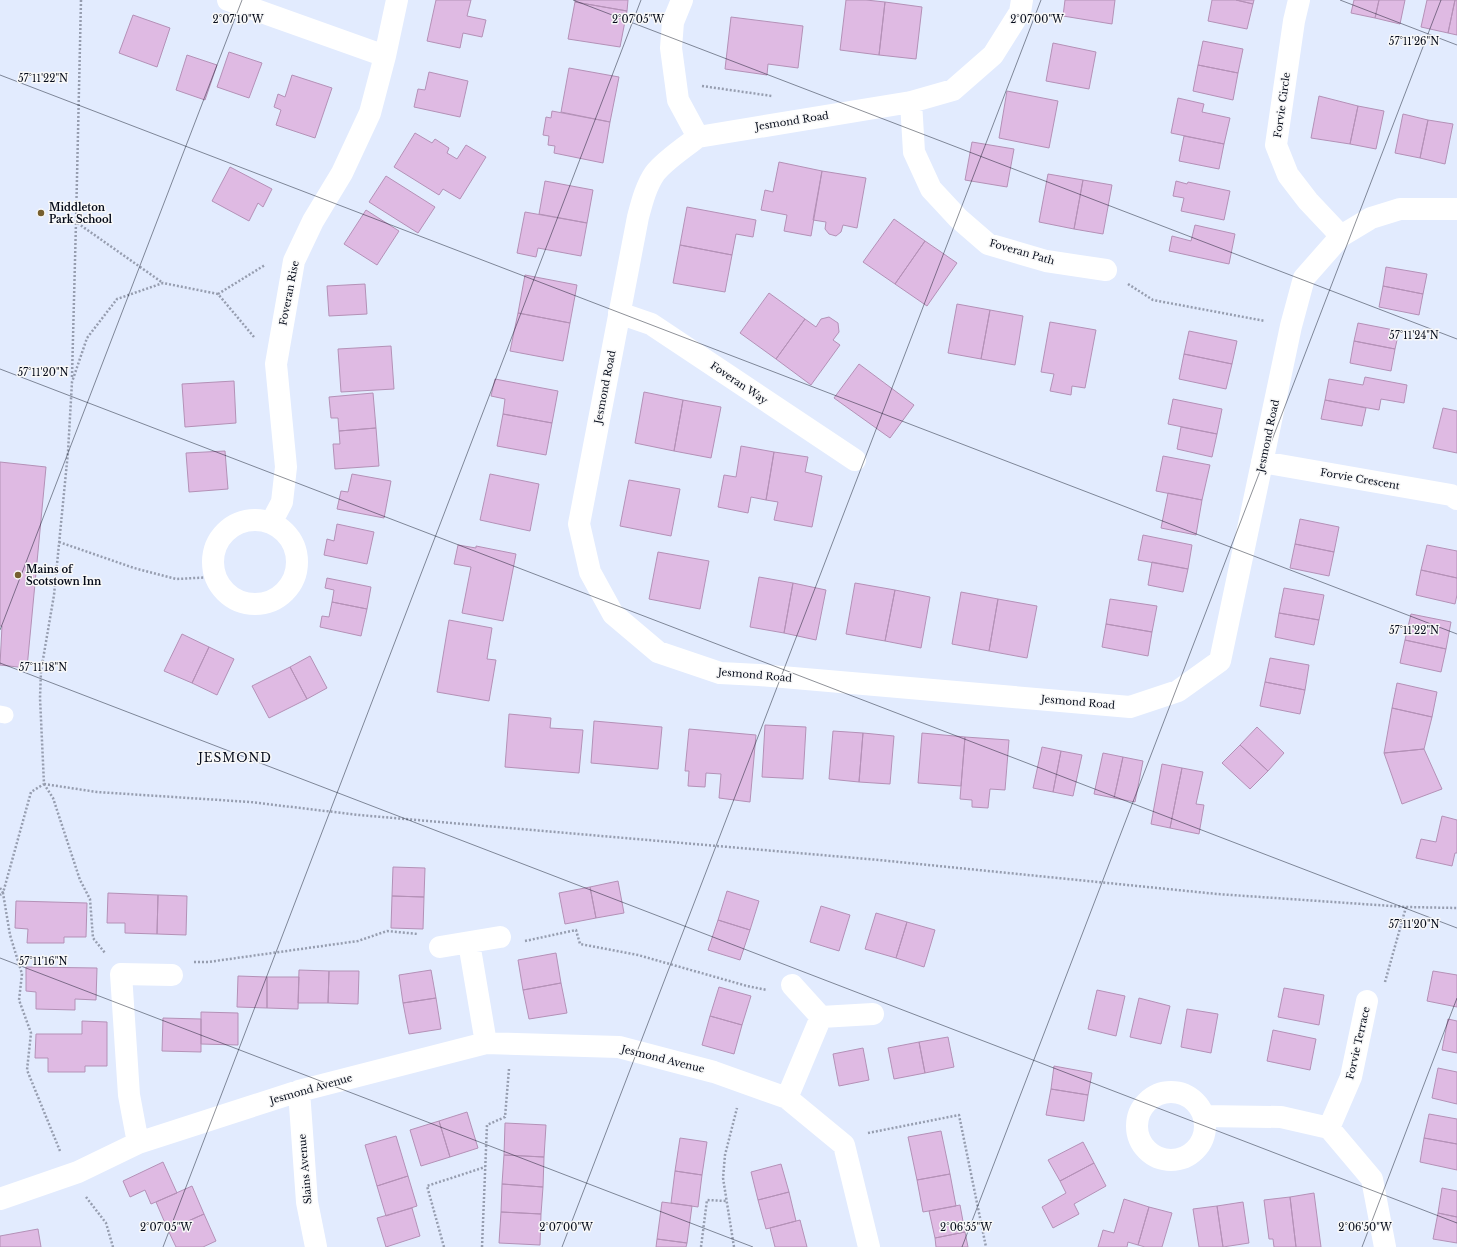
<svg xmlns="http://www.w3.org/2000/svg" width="1457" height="1247" viewBox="0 0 1457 1247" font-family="'Libre Baskerville',serif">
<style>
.building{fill:#dfbae3;stroke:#b491b7}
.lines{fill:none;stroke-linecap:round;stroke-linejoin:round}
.path{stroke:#969daf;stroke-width:2.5;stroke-dasharray:2 2;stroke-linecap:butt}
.service{stroke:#fff;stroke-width:17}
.minor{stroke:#fff;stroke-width:22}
.ticks{fill:none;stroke:#050b1a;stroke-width:1;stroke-opacity:0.45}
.poi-dot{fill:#765f2f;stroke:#f8f8f8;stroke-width:1.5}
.labels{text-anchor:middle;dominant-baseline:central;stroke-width:3;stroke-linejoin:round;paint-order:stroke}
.street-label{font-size:10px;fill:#050b1a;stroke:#f8f8f8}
.poi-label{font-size:10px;font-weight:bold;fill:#050b1a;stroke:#f8f8f8;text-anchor:start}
.quarter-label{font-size:12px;letter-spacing:1px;fill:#050b1a;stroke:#f8f8f8}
.ticks-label{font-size:10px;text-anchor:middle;fill:#050b1a;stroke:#f8f8f8;stroke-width:3;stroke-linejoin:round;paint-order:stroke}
</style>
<rect width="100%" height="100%" fill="#e2ebfe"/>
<path class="building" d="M436,0h35l-4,16 19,4 -4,17 -19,-4 -3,15 -33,-7z
M575,0h53l-1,11 -52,-9z
M846,0h20l19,2 -6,53 -39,-5z
M1065,0h50l-3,24 -49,-8z
M1212,0h24l17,4 -6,25 -39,-8z
M1236,0h18l-1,4z
M1354,0h25l-4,18 -24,-5z
M1379,0h26l-5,24 -25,-6z
M1427,0h28l-7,33 -27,-6z
M1455,0h2v35l-9,-2z
M575,2l52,9 -7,36 -52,-8z
M885,2l37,5 -6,52 -37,-4z
M133,15l37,13 -13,39 -38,-14z
M731,17l72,9 -5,42 -30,-4 -1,11 -42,-6z
M1203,41l40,8 -5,24 -40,-8z
M1053,43l43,9 -7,37 -43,-8z
M229,52l33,11 -13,35 -32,-11z
M187,55l30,10 -12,35 -29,-10z
M1198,65l40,8 -5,27 -40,-9z
M569,68l50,9 -9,45 -49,-10z
M429,72l39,9 -8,36 -46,-10 4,-18 7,1z
M292,75l40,13 -17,50 -39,-13 5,-15 -7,-3 4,-13 7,3z
M1007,91l51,10 -9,47 -50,-10z
M1319,96l39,10 -8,38 -39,-6z
M1178,98l26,6 -2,8 28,6 -6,26 -53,-11z
M1358,106l26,5 -8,38 -26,-5z
M552,111l58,11 -7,41 -49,-10 1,-7 -7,-1 1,-9 -6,-1 3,-18 5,1z
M1403,114l25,6 -8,38 -25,-5z
M1428,120l25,4 -8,40 -25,-6z
M415,133l17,10 3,-4 14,9 -2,5 10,6 9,-14 20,12 -26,42 -17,-10 -4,6 -45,-28z
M1184,136l40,8 -5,25 -40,-8z
M972,142l42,7 -7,38 -42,-7z
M779,162l43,9 -11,65 -27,-5 3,-16 -26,-5 4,-20 8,2z
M230,167l42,22 -9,18 -5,-4 -9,18 -37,-20z
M822,171l44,7 -9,50 -14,-3 -2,7 -5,4 -7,-2 -4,-5 1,-7 -13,-2z
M1048,174l35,6 -9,49 -35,-7z
M386,176l49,31 -17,26 -49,-31z
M1083,180l29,5 -9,49 -29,-5z
M545,181l48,9 -6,33 -48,-9z
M1176,181l11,3 1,-2 42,9 -6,29 -43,-9 3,-13 -11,-2z
M687,207l69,13 -3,17 -17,-3 -4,21 -52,-10z
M366,210l33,21 -22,34 -33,-21z
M525,212l62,11 -6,33 -43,-8 -2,9 -19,-4z
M894,219l31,22 -30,43 -32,-22z
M1195,225l40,9 -6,30 -60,-13 3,-15 19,5z
M925,241l32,22 -30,43 -32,-22z
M680,245l52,10 -7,37 -52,-9z
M1386,267l41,7 -4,20 -40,-8z
M525,275l52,10 -7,38 -52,-10z
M365,284l2,30 -38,2 -2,-30z
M1383,286l40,8 -4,21 -40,-8z
M769,293l36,26 -29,40 -36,-26z
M957,304l33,6 -9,49 -33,-6z
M990,310l33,6 -8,49 -34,-6z
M518,313l52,10 -7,38 -53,-10z
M829,317l9,6 1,9 -6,8 7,5 -29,40 -35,-26 29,-40 11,8 5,-8z
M1050,322l46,8 -11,58 -13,-2 -1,9 -21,-4 4,-17 -13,-2z
M1358,323l41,8 -4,18 -41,-8z
M1189,331l48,10 -5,23 -48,-10z
M1354,341l41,8 -4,22 -41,-8z
M391,346l3,43 -53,3 -3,-43z
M1184,354l48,10 -6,25 -47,-10z
M859,364l55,41 -24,33 -56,-40z
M1365,377l42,8 -3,18 -23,-4 -2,11 -54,-10 4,-21 34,6z
M495,379l63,12 -6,32 -49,-9 2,-15 -14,-3z
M234,381l2,42 -51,4 -3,-43z
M644,392l39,8 -9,51 -39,-8z
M373,393l3,35 -37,3 -1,-13h-7l-2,-21z
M1173,399l49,10 -5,25 -49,-10z
M683,400l38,7 -10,51 -37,-7z
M1325,400l41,8 -4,18 -41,-7z
M1443,408l14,3v42l-24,-5z
M503,414l49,9 -6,32 -49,-9z
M1181,427l36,7 -5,23 -35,-8z
M376,428l3,38 -44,3 -2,-25h7l-1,-13z
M741,446l33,6 -8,48 -15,-3 -3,16 -30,-6 6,-32 12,2z
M225,451l3,38 -39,3 -3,-39z
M774,452l34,5 -3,15 17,4 -10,51 -38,-7 4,-18 -12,-2z
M1163,456l47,9 -8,35 -46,-9z
M0,462l46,5 -19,201 -27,-3 2,-39h-2z
M352,474l39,7 -7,37 -47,-9 4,-18 7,1z
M490,474l49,10 -9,47 -50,-11z
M629,480l51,9 -9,47 -51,-10z
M1168,493l34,7 -6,35 -35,-7z
M1300,519l39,8 -5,25 -39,-8z
M337,524l37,8 -7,32 -43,-9 3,-16 7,2z
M1143,535l49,10 -4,24 -50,-9z
M1295,544l39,8 -5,24 -39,-8z
M458,545l18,3v-2l40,8 -13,67 -41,-8 9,-46 -17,-3z
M1427,545l30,6v27l-36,-8z
M658,552l51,9 -9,48 -51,-10z
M1152,562l36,7 -5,23 -35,-7z
M1421,570l36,8v17l-2,9 -39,-9z
M759,577l34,6 -9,50 -34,-6z
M327,578l44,9 -4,22 -35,-7 2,-12 -9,-2z
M793,583l33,7 -10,50 -32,-7z
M855,583l40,7 -10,51 -39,-7z
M1284,588l40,7 -5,25 -40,-7z
M895,590l35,7 -9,51 -36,-7z
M961,592l37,7 -9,52 -37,-7z
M998,599l39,7 -10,52 -38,-7z
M1110,599l47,7 -5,26 -46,-8z
M332,602l35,7 -6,27 -41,-9 2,-11 7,1z
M1279,613l40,7 -5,25 -39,-8z
M1411,614l40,8 -5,27 -41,-9z
M449,620l43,8 -5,31 9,1 -7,41 -52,-9z
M1106,624l46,8 -4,24 -46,-9z
M182,634l27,13 -17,36 -28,-12z
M1405,640l41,9 -5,23 -41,-9z
M209,647l25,12 -17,36 -25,-12z
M310,656l17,32 -20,11 -17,-32z
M1270,658l39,7 -4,25 -40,-8z
M290,667l17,32 -38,19 -17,-32z
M1265,682l40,8 -5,24 -40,-8z
M1397,683l40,9 -5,25 -40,-9z
M1392,708l40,9 -8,32 -40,4z
M509,714l42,4 -1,10 33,2 -4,43 -74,-6z
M594,721l68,6 -4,42 -67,-6z
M765,725l41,2 -3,52 -41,-2z
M1257,727l27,26 -16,18 -28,-26z
M689,729l67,6 -6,67 -31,-4 2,-24 -15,-1 -1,14 -17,-1 1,-15h-4z
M833,731l30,2 -4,49 -30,-3z
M863,733l31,3 -4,48 -31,-2z
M922,733l43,4 -4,49 -43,-3z
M965,737l44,3 -4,50 -15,-1 -2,19 -16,-1v-7l-12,-1z
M1240,745l28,26 -18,18 -28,-26z
M1042,747l19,4 -8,41 -20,-4z
M1424,749l18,40 -40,15 -18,-51z
M1061,751l21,4 -9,41 -20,-4z
M1103,753l20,4 -9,41 -20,-4z
M1123,757l20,4 -8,41 -21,-4z
M1162,764l20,4 -12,60 -19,-4z
M1182,768l21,4 -7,32 8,1 -5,29 -29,-6z
M1442,816l15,4v33h-2l-3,13 -36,-8 5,-19 15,3z
M393,867l32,1 -1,29 -32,-1z
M618,881l6,32 -28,5 -6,-31z
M590,887l6,31 -31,6 -6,-31z
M727,891l32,10 -9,29 -32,-10z
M108,893l50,2 -1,39 -32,-1v-10h-18z
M158,895l29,1 -1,39 -29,-1z
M392,896l32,1 -1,32 -32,-1z
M16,901l71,2 -1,34h-22v6h-37l1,-14 -13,-1z
M821,906l29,9 -11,36 -29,-9z
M876,913l31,9 -11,36 -31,-9z
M718,920l32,10 -10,30 -32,-10z
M907,922l28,8 -11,37 -28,-9z
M556,953l5,30 -38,7 -5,-30z
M26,967l71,1 -1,32 -21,-1v11l-39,-1v-17l-10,-1z
M299,970l30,1 -1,32h-30z
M431,970l5,28 -33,5 -4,-28z
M329,971h30l-1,33 -30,-1z
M1433,971l24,4v32l-30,-6z
M238,976l29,1v31l-30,-1z
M267,977h32l-1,32 -31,-1z
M561,983l6,30 -38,6 -6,-29z
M719,987l32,9 -9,29 -32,-9z
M1284,988l40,7 -5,30 -41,-8z
M1097,990l28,6 -9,40 -28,-7z
M436,998l5,31 -32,5 -6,-31z
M1139,998l31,8 -9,38 -31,-7z
M1187,1009l31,5 -7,39 -30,-6z
M201,1012l37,1v32l-37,-1z
M710,1016l32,9 -8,29 -32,-9z
M163,1018l38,1v33l-39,-1z
M1448,1019l9,2v32l-15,-3z
M82,1021l25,1v44h-22v6h-37v-14h-13l1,-24h46z
M1273,1030l43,9 -6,31 -43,-9z
M948,1037l6,30 -29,6 -6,-31z
M919,1042l6,31 -31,6 -6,-31z
M863,1048l6,32 -30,6 -6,-32z
M1054,1066l38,7 -4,22 -37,-6z
M1438,1068l19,4v32l-25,-6z
M1051,1089l37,6 -4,26 -38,-6z
M467,1112l11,36 -28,9 -11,-36z
M1429,1114l28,5v25l-33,-6z
M439,1121l11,36 -29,9 -11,-36z
M505,1123l41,2 -2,32 -40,-2z
M941,1131l9,43 -33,6 -9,-43z
M396,1136l12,40 -31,10 -12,-41z
M680,1138l27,4 -5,33 -27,-4z
M1424,1138l33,6v26l-37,-8z
M1083,1142l11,21 -34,18 -12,-21z
M504,1155l40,2 -1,30 -41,-3z
M163,1162l14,31 -26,11 -6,-14 -15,7 -7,-16z
M1094,1163l12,23 -32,18 5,10 -26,14 -11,-21 24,-14 -6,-12z
M781,1164l8,28 -31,8 -7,-28z
M675,1171l27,4 -4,32 -27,-4z
M950,1174l6,32 -33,6 -6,-32z
M408,1176l9,30 -31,10 -9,-30z
M502,1184l41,3 -2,27 -40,-2z
M192,1186l12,28 -36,16 -12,-28z
M1442,1188l15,3v26l-19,-4z
M789,1192l7,29 -30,8 -8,-29z
M1314,1193l7,54h-25l-6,-50z
M1290,1197l6,50h-22l-1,-8h-4l-5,-39z
M1124,1199l25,8 -11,38 -10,-3 -1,5h-29l5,-17 11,3z
M662,1202l30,4 -5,37 -30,-4z
M1243,1202l6,41 -26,4 -6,-41z
M960,1205l5,27 -30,6 -6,-27z
M1217,1206l6,41h-24l-6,-38z
M1149,1207l23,6 -10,34h-17l-7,-2z
M412,1208l8,28 -34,11 -9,-29z
M501,1212l40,2 -1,31 -41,-2z
M1438,1213l19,4v26l-24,-4z
M204,1214l12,27 -13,6h-27l-8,-17z
M800,1220l7,27h-32l-5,-19z
M38,1229l3,18h-41v-11z
M965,1232l3,15h-32l-1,-9z
M657,1239l30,4 -1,4h-30z"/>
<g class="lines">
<path class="path" d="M81,0l-5,222 87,61
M702,86l70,10
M1128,284l25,16 112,21
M218,294l47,-29
M72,377l4,-155
M59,542l75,26 42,11 39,-2
M44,784l53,8 153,10 109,13 520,45 338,34 189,13 51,1
M44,784l9,14 27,82 10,19 3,39 12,15
M0,888l3,5 -3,2
M525,941l51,-11 4,14 58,11 109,31 20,4
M194,962h14l150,-21 29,-10 31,3
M1385,982l21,-75
M868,1133l91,-18 27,132
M60,1151l-33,-81 4,-37 -12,-33 3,-26 -12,-39 -7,-42 28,-101 13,-8 -4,-86 1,-27 13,-76 14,-143 4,-70 15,-44 30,-39 46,-16 55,11 36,43
M86,1197l20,26 7,24
M444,1247l-17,-61 58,-19
M482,1247l5,-122 18,-8 4,-48
M701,1247l6,-47 20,1
M734,1247l-11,-69 2,-23 12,-47"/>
<path class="service" d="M0,714l5,1"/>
<path class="minor" d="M228,0l157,56
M682,0l-9,22 -2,26 7,52 20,37
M1022,0l-2,12 -27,43 -40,35 -42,12 -213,35c-12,9 -34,24 -43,36 -9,13 -13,29 -17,44l-59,307 11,48 23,42 45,38 62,21 39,2 371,32 48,-16 42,-30 71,-335 13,-48 37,-42 30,-18 29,-9h57
M1299,0l-5,21 -18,124 12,30 20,26 33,35
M911,102l3,50 17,37 27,29 30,26 58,17 60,9
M619,313l32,11 204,136
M1262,462l189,33 6,4
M213 562a42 42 0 1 1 84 0a42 42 0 1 1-84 0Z
M271,523l11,-21 4,-35 -10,-103 18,-103 19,-40 29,-48 28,-60 15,-57 12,-56
M469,943l17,100
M440,947l60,-10
M792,985l29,32
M299,1091l8,111 9,45
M1137 1126a34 34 0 1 1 68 0a34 34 0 1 1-68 0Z
M787,1098l34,-81 52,-3
M1204,1116l77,1 48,11 43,51 13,68
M1329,1128l22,-51 16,-76
M138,1143l-9,-48 -8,-121 51,1
M0,1199l78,-27 60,-29 161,-52 187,-48 133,4 95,25 73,26 57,47 25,102"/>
</g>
<path class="ticks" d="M573,0l884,339M1340,0l117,45M0,75l1457,559M0,369l1457,559M0,630l242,-630M0,663l1457,560M0,958l753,289M163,1247l478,-1247M562,1247l479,-1247M962,1247l479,-1247M1362,1247l95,-249"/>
<g class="poi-dot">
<circle cx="41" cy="213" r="4"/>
<circle cx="18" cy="575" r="4"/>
</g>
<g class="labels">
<g class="street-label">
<text transform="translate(1282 105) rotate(-82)">Forvie Circle</text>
<text transform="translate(792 121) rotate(-9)">Jesmond Road</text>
<text transform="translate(1022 252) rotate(16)">Foveran Path</text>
<text transform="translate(289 293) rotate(-79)">Foveran Rise</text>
<text transform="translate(739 383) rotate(34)">Foveran Way</text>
<text transform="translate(605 387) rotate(-79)">Jesmond Road</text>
<text transform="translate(1268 436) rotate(-78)">Jesmond Road</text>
<text transform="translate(1360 479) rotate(10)">Forvie Crescent</text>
<text transform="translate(755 675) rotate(5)">Jesmond Road</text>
<text transform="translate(1078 702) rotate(5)">Jesmond Road</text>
<text transform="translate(1358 1043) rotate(-77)">Forvie Terrace</text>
<text transform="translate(663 1059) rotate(14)">Jesmond Avenue</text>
<text transform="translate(311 1089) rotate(-16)">Jesmond Avenue</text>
<text transform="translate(305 1169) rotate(-95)">Slains Avenue</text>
</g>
<g class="poi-label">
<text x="49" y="207">Middleton<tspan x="49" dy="12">Park School</tspan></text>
<text x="26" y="569">Mains of<tspan x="26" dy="12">Scotstown Inn</tspan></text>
</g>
<g class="quarter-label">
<text x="235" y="757">JESMOND</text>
</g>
</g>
<g class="ticks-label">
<text x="238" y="23">2°07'10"W</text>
<text x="638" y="23">2°07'05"W</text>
<text x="1037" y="23">2°07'00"W</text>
<text x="1414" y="45">57°11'26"N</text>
<text x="43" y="82">57°11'22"N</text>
<text x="1414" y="339">57°11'24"N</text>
<text x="43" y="376">57°11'20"N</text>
<text x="1414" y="634">57°11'22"N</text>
<text x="43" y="671">57°11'18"N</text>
<text x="1414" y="928">57°11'20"N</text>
<text x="43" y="965">57°11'16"N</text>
<text x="166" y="1231">2°07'05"W</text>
<text x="566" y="1231">2°07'00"W</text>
<text x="966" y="1231">2°06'55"W</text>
<text x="1365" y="1231">2°06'50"W</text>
</g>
</svg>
